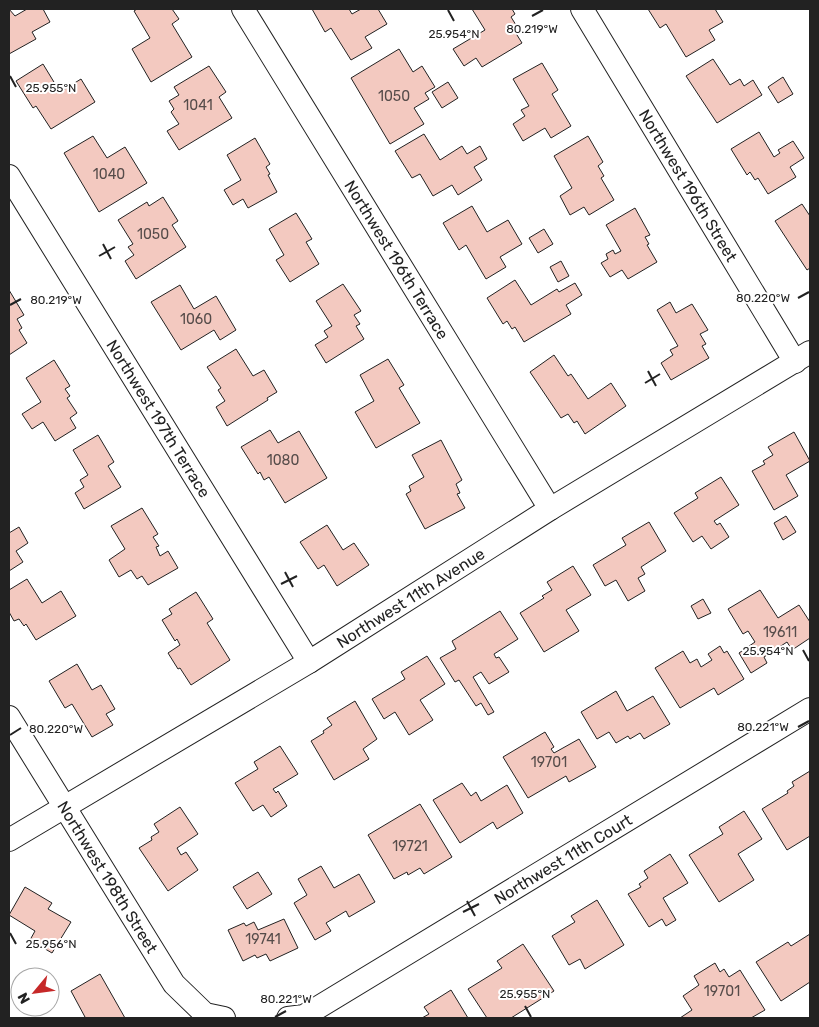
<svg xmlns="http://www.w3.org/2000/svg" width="819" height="1027" viewBox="0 0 819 1027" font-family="Rubik,sans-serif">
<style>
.building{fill:#f3c9c0;stroke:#222}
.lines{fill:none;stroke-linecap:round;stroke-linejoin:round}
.minor-casing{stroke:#222;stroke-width:24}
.minor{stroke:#fff;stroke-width:22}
.ticks{fill:none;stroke:#222;stroke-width:2}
.labels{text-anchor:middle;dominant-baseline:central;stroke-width:4;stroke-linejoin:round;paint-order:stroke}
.number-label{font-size:14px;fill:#564c4a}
.street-label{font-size:16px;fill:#222;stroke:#fff}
.ticks-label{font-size:12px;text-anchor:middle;fill:#222;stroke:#fff;stroke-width:4;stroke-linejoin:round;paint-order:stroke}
</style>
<rect width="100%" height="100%" fill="#fff"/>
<path class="building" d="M9,9l6,7 12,-7h16l7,13 -18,10 4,7 -27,15z
M137,9h35l7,10 -7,5 20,33 -41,25 -19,-33 18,-11 -16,-27z
M312,9h37l3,5 9,-5h17l9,15 -22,13 7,11 -21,12 -20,-32 -6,4z
M472,9h40l3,5 -4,3 5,8 -4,2 10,16 -40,24 -6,-9 -12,8 -11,-17 32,-19z
M648,9h67l8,13 -14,8 6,10 -29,17 -20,-33 -6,4z
M399,49l14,23 9,-6 13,21 -10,6 4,6 -15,9 10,16 -34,20 -39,-66z
M713,59l17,26 10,-6 4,7 9,-6 9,15 -45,28 -31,-47z
M542,63l16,27 -6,4 19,32 -20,12 -6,-10 -22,13 -10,-17 12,-8 -4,-6 8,-4 -16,-27z
M43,64l17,28 21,-13 14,23 -44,27 -15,-23 -3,2 -17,-27z
M209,66l17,26 -7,5 13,21 -53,32 -12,-19 12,-7 -8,-12 3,-3 -5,-8 10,-6 -5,-8z
M783,77l10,17 -15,9 -10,-16z
M448,82l10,16 -16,10 -10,-16z
M759,132l15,25 6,-4 -2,-3 15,-9 11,17 -14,9 6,10 -28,17 -10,-16 -3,2 -5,-8 -3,3 -16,-26z
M424,134l16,26 22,-14 5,8 13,-8 7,13 -13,8 8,13 -24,15 -6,-10 -19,11 -13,-22 -8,4 -17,-27z
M93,136l14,22 18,-11 22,36 -48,29 -35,-59z
M588,136l15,26 -5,4 6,10 -3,2 13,22 -25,15 -5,-8 -14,8 -10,-19 12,-8 -18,-32z
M255,138l15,26 -4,3 4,7 -2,1 9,17 -29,16 -5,-9 -10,6 -9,-15 17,-10 -14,-25z
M163,197l15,24 -6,4 14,22 -50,32 -11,-18 9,-6 -6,-8 5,-3 -15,-24 29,-18 2,4z
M802,204l8,12v52l-3,2 -32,-49z
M472,206l15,26 21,-12 14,24 -22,13 6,10 -20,12 -20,-34 -7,5 -16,-27z
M635,208l15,27 -5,2 4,7 -2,1 10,17 -29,17 -6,-9 -12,7 -9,-14 7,-4 -2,-5 7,-4 2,4 6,-3 -15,-26z
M296,213l16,26 -6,3 13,22 -29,18 -14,-22 8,-5 -15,-26z
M544,229l9,15 -15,9 -9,-15z
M561,261l8,15 -11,6 -8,-15z
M515,280l16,25 26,-16 2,3 16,-9 7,12 -16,10 5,9 -47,28 -9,-15 -3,2 -5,-8 -4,3 -16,-26z
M343,284l18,27 -7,4 6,9 -4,2 8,13 -38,24 -11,-18 13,-8 -4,-6 8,-5 -16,-25z
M180,285l14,24 22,-13 20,34 -16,10 -6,-10 -33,20 -30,-48z
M9,290l15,25 -7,4 5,9 -3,2 8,13 -18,12z
M670,302l6,11 16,-9 16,26 -8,4 6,10 -4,2 7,12 -38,22 -10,-17 12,-8 -3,-5 8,-4 -21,-36z
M236,349l17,27 11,-6 13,22 -10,6 1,2 -41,26 -11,-19 9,-6 -7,-11 3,-2 -14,-21z
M554,355l14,21 3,-2 17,25 23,-16 15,23 -41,28 -8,-13 -3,2 -6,-9 -7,4 -31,-46z
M388,359l16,26 -5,3 21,35 -44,25 -21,-36 19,-11 -14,-26z
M54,360l16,26 -5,3 5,7 -3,2 10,15 -7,5 6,10 -21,13 -12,-19 -11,7 -10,-15 19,-12 -15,-24z
M270,430l8,13 21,-12 28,47 -42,25 -16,-26 -5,3 -4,-8 -2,2 -17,-27z
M794,432l16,29 -24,14 12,21 -24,14 -22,-39 13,-7 -2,-3 10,-6 -5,-8z
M98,435l16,27 -6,4 13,21 -37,22 -9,-16 9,-6 -4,-7 8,-5 -15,-25z
M441,440l21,40 -6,4 4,9 -3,1 8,14 -40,21 -19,-35 5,-3 -2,-5 15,-9 -12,-22z
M721,477l18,28 -25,16 3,4 3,-2 9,14 -18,12 -9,-13 -9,6 -19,-29 24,-15 -3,-5z
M142,508l16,26 -5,3 6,9 -3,1 4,9 8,-5 10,17 -30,17 -6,-9 -5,3 -6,-9 -12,7 -10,-17 16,-11 -14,-23z
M786,516l10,16 -13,8 -9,-17z
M649,522l17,29 -25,16 4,7 -7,4 7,13 -17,10 -12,-21 -11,6 -12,-21 33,-20 -4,-7z
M327,525l16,25 11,-7 15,22 -32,21 -13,-21 -6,4 -18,-27z
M19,527l9,16 -12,8 7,11 -14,9v-38z
M573,566l18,29 -25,15 13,21 -35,21 -24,-39 24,-15 -2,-2 10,-6 -5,-8z
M27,579l15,24 19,-12 15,25 -40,24 -10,-16 -2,2 -5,-7 -5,2 -5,-9v-22z
M760,590l18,28 21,-13 11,17v16l-18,12 -5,-8 -23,15 3,6 -16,10 -12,-20 16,-11 -7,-11 -5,3 -15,-25z
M196,592l17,27 -6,4 23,37 -39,25 -11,-17 -2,1 -10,-16 12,-8 -3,-6 -2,2 -13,-21 10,-6 -3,-5z
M703,599l8,14 -13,6 -7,-13z
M500,611l18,28 -24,15 2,4 3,-1 10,15 -20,12 -8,-12 -8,5 21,35 -6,3 -7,-12 -5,3 -17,-26 -4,2 -15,-24 16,-9 -4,-8z
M720,646l4,7 3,-2 17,28 -26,16 -4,-7 -34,20 -25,-40 28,-17 7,12 7,-4 4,8 11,-7 -4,-6z
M427,656l18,28 -25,16 13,20 -24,15 -14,-23 -11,7 -12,-20 33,-20 -4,-7z
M77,664l15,26 9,-5 14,24 -9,5 7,11 -21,12 -20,-33 -7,4 -16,-27z
M616,691l11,20 26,-15 17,28 -26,15 -4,-6 -10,6 -2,-3 -12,7 -7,-11 -12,7 -16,-27z
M355,701l22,38 -14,10 6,10 -35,21 -23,-39 13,-8 -1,-2 9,-6 -5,-7z
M545,732l9,15 -3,2 3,4 25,-14 17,28 -27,15 -3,-6 -38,22 -25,-41z
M280,746l18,28 -25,15 3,4 2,-2 9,15 -16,11 -8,-12 -10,6 -18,-28 23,-14 -4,-7z
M810,771v65l-23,14 -25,-41 26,-16 -1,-2 7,-5 -2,-4z
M462,783l9,13 5,-4 5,9 26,-16 16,28 -26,16 -4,-7 -33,21 -27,-43z
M420,804l32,53 -28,17 -4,-6 -12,7 -1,-3 -13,7 -26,-44z
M180,807l18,27 -21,14 4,7 5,-3 12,18 -30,21 -29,-43 13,-8 -1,-3 8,-5 -5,-8z
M744,811l18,28 -24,15 16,26 -35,22 -30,-47 34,-21 -4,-7z
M670,854l18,29 -25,15 13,22 -10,6 -4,-7 -13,8 -21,-33 13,-7 -2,-3 9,-6 -4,-7z
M321,866l13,22 25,-14 16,28 -26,15 -3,-6 -20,12 5,8 -16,9 -21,-37 13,-8 -9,-16z
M258,872l14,22 -25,15 -14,-22z
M25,887l27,16 -4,6 23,13 -19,31 -22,-13 5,-9 -26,-16z
M597,900l27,45 -39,24 -5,-10 -11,6 -17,-29 23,-14 -4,-6z
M284,919l14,29 -28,13 -4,-7 -9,4 -2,-3 -12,6 -15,-31 16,-7 2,3 8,-4 4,8z
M810,934v48l-29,19 -25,-39 32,-20 3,4z
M523,944l31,47 -43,27h-24l-19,-29 34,-21 -5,-7z
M715,963l5,9 4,-3 5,8 11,-7 25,40 -14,8h-71l12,-8 -9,-14 16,-11 -5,-9z
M100,974l25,44h-42l2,-1 -14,-26z
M451,990l17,28h-46l7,-4 -5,-7z"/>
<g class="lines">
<g class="minor-casing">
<g id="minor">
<path id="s1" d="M243,9l307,500"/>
<path id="s2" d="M582,9l213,353"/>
<path id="s3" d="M9,176l300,486"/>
<path id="s4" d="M9,717l165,267 31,30 19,4"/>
<path id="s5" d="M9,840l300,-178 241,-153 260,-157"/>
<path id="s6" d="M288,1018l16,-2 506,-307"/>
</g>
</g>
<use href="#minor" class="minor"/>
</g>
<path class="ticks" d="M448,10l6,11M532,16l11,-6M10,76l6,11M103,244l8,15M99,256l16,-9M798,298l11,-6M10,305l11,-6M648,371l8,15M645,383l15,-9M285,572l8,15M281,584l16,-8M803,650l6,11M798,727l11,-6M10,735l11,-7M467,901l8,15M463,912l16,-8M10,933l6,11M525,1006l6,11M275,1017l11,-6"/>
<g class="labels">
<g class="number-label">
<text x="394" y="96">1050</text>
<text x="198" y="105">1041</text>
<text x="109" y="174">1040</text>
<text x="153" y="234">1050</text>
<text x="196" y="319">1060</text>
<text x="283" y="460">1080</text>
<text x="780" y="632">19611</text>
<text x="549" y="762">19701</text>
<text x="410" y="846">19721</text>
<text x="263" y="939">19741</text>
<text x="722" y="991">19701</text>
</g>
<g class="street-label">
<text stroke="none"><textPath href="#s2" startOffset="206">Northwest 196th Street</textPath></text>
<text stroke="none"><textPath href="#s1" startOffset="294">Northwest 196th Terrace</textPath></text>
<text stroke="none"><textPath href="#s3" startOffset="285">Northwest 197th Terrace</textPath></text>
<text stroke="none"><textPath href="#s5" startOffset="469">Northwest 11th Avenue</textPath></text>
<text stroke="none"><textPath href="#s6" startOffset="319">Northwest 11th Court</textPath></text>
<text stroke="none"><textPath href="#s4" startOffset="188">Northwest 198th Street</textPath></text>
</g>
</g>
<g class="ticks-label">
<text x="532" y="33">80.219°W</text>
<text x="454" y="38">25.954°N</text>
<text x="51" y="92">25.955°N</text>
<text x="763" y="302">80.220°W</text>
<text x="56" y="304">80.219°W</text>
<text x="768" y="655">25.954°N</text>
<text x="763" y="731">80.221°W</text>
<text x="56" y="733">80.220°W</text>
<text x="51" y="948">25.956°N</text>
<text x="525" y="998">25.955°N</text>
<text x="286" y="1003">80.221°W</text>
</g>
<rect width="819" height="1027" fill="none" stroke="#222222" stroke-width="20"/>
<g transform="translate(35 992) rotate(241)"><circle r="24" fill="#ffffff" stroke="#a7a7a7"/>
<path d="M0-4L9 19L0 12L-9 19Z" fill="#c62828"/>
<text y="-8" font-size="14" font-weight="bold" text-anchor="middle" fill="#222222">N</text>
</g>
</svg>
